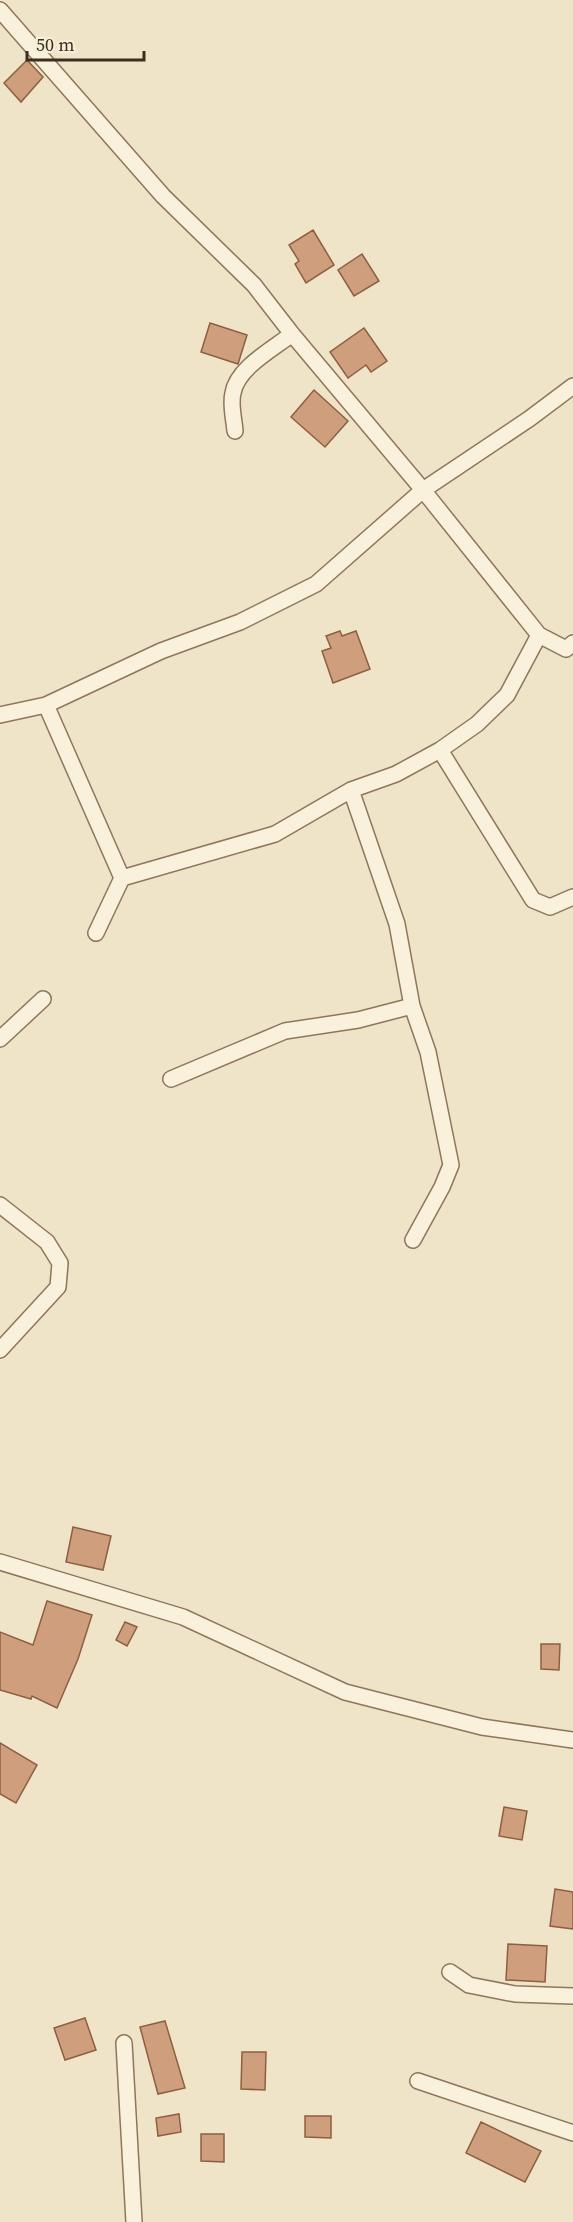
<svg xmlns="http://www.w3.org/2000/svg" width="573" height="2222" viewBox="0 0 573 2222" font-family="'Source Serif 4',serif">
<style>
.building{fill:#cf9f7d;stroke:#8d5f41;stroke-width:1.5}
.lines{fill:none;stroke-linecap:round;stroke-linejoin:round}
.street-casing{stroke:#8d765c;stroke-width:18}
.street{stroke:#faf1dc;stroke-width:15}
</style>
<rect width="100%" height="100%" fill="#f0e4c8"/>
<path class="building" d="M27,60l16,17 -22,25 -17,-19z
M313,230l21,35 -28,18 -11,-19 4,-3 -10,-16z
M362,254l17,27 -25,15 -16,-26z
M210,323l37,12 -9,29 -37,-12z
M364,328l23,33 -16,11 -5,-7 -18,13 -18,-26z
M314,390l34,31 -23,26 -34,-30z
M340,631l2,5 14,-5 14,38 -37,14 -11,-32 9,-3 -5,-12z
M73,1527l38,9 -8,34 -37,-8z
M47,1601l45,14 -14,44 -21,49 -25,-12 -1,3 -31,-9v-58l33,13z
M125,1622l12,5 -10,19 -11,-6z
M541,1644h19l-1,26 -18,-1z
M0,1743l37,22 -21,38 -16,-9z
M504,1807l23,4 -5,29 -23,-4z
M555,1889l18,3v37l-23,-3z
M508,1944l39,2 -2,36 -39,-2z
M85,2018l11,32 -31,10 -11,-32z
M165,2021l20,67 -27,6 -18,-67z
M242,2052h24l-1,38 -24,-1z
M179,2114l2,18 -23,4 -2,-18z
M305,2116h26v22l-26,-1z
M481,2122l60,29 -16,31 -59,-29z
M201,2134h23v28l-23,-1z"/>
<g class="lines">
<g class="street-casing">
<path id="street" d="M0,10l163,186 91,89 38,49 131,156 106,-71 44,-33
M235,431c-1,-12 -5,-27 -2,-38 4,-25 40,-44 59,-59
M46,705l76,173
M0,715l46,-10 115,-54 79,-29 76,-38 107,-94 116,145 27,14 7,-6
M440,750l93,150 17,7 23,-10
M351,790l46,134 15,82 16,46 23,113 -9,22 -29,53
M96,933l26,-55 153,-44 76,-44 45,-16 44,-24 37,-26 30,-29 32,-60
M0,1039l43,-40
M171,1079l114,-48 73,-11 54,-14
M0,1205l47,37 13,21 -2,24 -58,63
M0,1562l183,55 162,75 137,35 91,13
M450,1972l19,13 46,9 58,2
M124,2043l10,179
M418,2081l155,52"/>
</g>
<use href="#street" class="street"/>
</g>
<path d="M27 51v9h117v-9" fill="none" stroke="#3d2e20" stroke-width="3"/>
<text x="36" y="51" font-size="18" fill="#3d2e20" stroke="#f7eed8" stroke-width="4.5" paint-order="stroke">50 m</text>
</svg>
